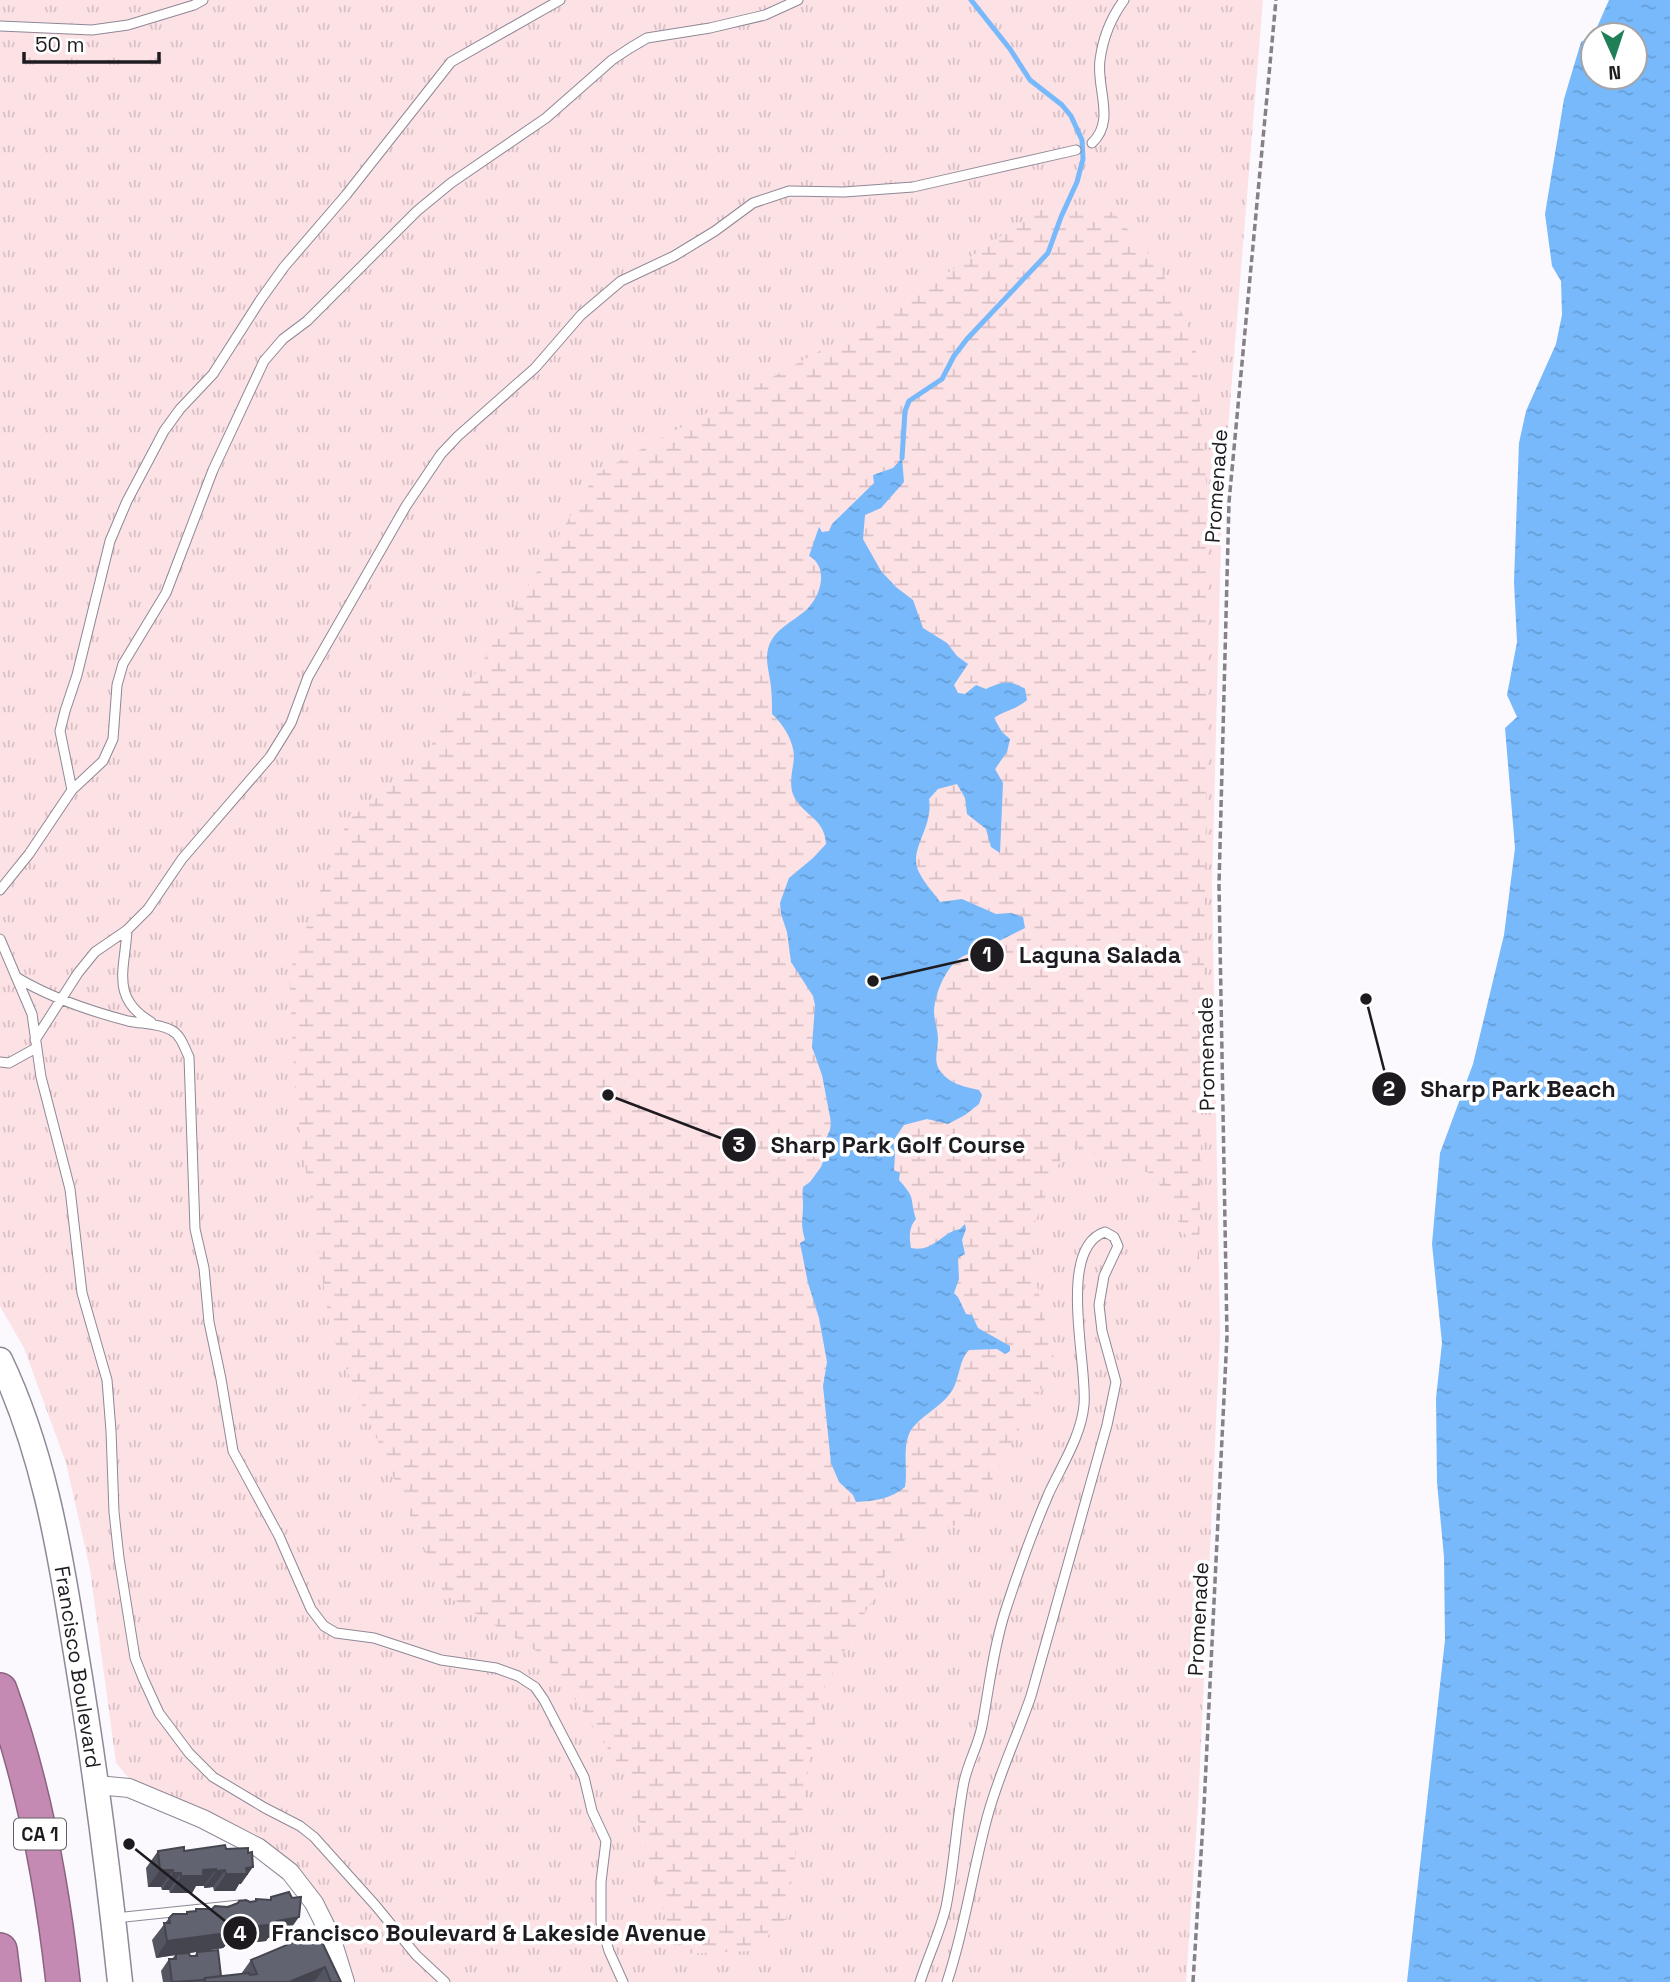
<svg xmlns="http://www.w3.org/2000/svg" width="1670" height="1982" viewBox="0 0 1670 1982" font-family="'Space Grotesk',sans-serif">
<style>
.grass{fill:url(#grass-tufts)}
.wetland{fill:url(#wetland-marsh)}
.water{fill:url(#water-ripples);fill-rule:evenodd}
.lines{fill:none;stroke-linecap:round;stroke-linejoin:round}
.stream{stroke:#77b9fb;stroke-width:5}
.lane-casing{stroke:#8f8897;stroke-width:11}
.street-casing{stroke:#8f8897;stroke-width:20}
.secondary-casing{stroke:#8f8897;stroke-width:27}
.highway-casing{stroke:#8b6380;stroke-width:36}
.path{stroke:#848187;stroke-width:3.5;stroke-dasharray:7 3.5;stroke-linecap:butt}
.lane{stroke:#fff;stroke-width:9}
.street{stroke:#fff;stroke-width:18}
.secondary{stroke:#fff;stroke-width:24}
.highway{stroke:#c58ab4;stroke-width:33}
.wall{fill:#535561}
.shaded-wall{fill:#44454f}
.building{fill:#616371;stroke:#44454f;stroke-width:2}
.labels{text-anchor:middle;dominant-baseline:central;stroke-width:7;stroke-linejoin:round;paint-order:stroke}
.shield{fill:#fff;stroke:#625f63;stroke-width:2}
.shield-label{font-size:19px;font-weight:bold;fill:#1e1b20}
.street-label{font-size:21px;fill:#1e1b20;stroke:#fff}
.leader{fill:none;stroke:#1e1b20;stroke-width:2.5}
.callout-dot{fill:#1e1b20;stroke:#fff;stroke-width:2.5}
.mark-label{font-size:21px;text-anchor:middle;font-weight:bold;fill:#fff}
.callout-label{font-size:23px;text-anchor:middle;font-weight:bold;fill:#1e1b20;stroke:#fff;stroke-width:7;stroke-linejoin:round;paint-order:stroke}
</style>
<defs>
<pattern id="grass-tufts" width="24" height="20" patternUnits="userSpaceOnUse" patternTransform="scale(1.75)"><rect width="24" height="20" fill="#fce1e5"/><path d="M3 7l-1-3M5 7V3M7 7l1-3M15 17l-1-3M17 17v-4M19 17l1-3" fill="none" stroke="#d8c0c4"/></pattern>
<pattern id="wetland-marsh" width="20" height="14" patternUnits="userSpaceOnUse" patternTransform="scale(1.75)"><rect width="20" height="14" fill="#fce1e5"/><path d="M1 5h8M5 5V1M11 12h8M15 12V8" fill="none" stroke="#d8c0c4"/></pattern>
<pattern id="water-ripples" width="26" height="14" patternUnits="userSpaceOnUse" patternTransform="scale(1.75)"><rect width="26" height="14" fill="#77b9fb"/><path d="M2 4q2-2 4 0t4 0M15 11q2-2 4 0t4 0" fill="none" stroke="#669ed7"/></pattern>
</defs>
<rect width="100%" height="100%" fill="#fbf8fe"/>
<path class="grass" d="M0,0h1263l-41,502 -10,383 8,451 -22,471 -12,175h-834l-57,-115 -164,-86 -15,-18 -26,-194 -24,-106 -42,-115 -24,-42z"/>
<path class="wetland" d="M1038,210l75,2 46,54 36,75 12,153 1,201 -9,567 -44,-87 -88,-31 -40,98 28,121 -85,158 -65,18 -86,159 -33,221 -34,32 -76,3 -51,-180 -79,-117 -102,-63 -113,-261 -35,-227 -7,-133 58,-152 74,-58 175,-289 295,-162z"/>
<path class="water" d="M1609,0h61v1982h-263l38,-342 -1,-83 -7,-75 -1,-84 6,-55 -10,-99 8,-91 33,-89 31,-129 11,-87 -10,-120 12,-11 -10,-22 10,-53 -3,-60 5,-139 7,-32 30,-67 6,-29 -1,-34 -9,-15 -7,-52 19,-115 17,-57 13,-8zM1635,35v42h-42v-42z
M902,458l2,24 -23,26 -16,7 -2,24 18,32 15,16 17,13 10,28 24,15 10,13 11,8 -14,21 4,8 7,1 11,-9 10,4c16,-7 23,-10 39,0l2,11c-10,9 -21,10 -33,18l8,14 8,7 -3,13 -12,17 8,14 -3,70 -9,-6 -5,-18 -19,-15 -2,-16 -8,-14 -19,5 -9,10c5,30 -23,52 -9,75 5,10 14,19 20,28l22,-3 34,15 15,-1 12,4 2,11 -50,25c-24,0 -40,37 -41,58 0,9 4,19 4,28 0,11 -5,22 2,32 10,13 24,16 39,19l3,5 -3,9 -14,11 -17,9 -21,-5 -23,6 -11,16 2,13 -1,16 6,3 -1,7c18,20 10,17 17,39 -7,8 -7,17 -5,29 22,5 31,-16 49,-19l5,-5 1,5 -4,11 3,14 -7,4 1,21 -5,14 4,4 8,17 6,1 6,13 32,18v5l-5,3 -8,-5 -28,1c-10,10 -9,26 -16,39 -10,18 -34,27 -43,43 -8,16 -2,38 -5,55 -14,12 -31,14 -49,15l-3,-7 -14,-13 -8,-19 -8,-77 4,-24 -8,-44 -11,-35 -8,-40 5,-3c-5,-18 -2,-18 -2,-35 0,-7 -1,-11 0,-18l7,-5 11,-15 3,-8 -1,-14 7,-15 1,-8 -9,-47 -10,-28 3,-42 -2,-9 -22,-34 -4,-30 -6,-18 -1,-11 9,-25 24,-20 13,-14c-1,-24 -20,-28 -30,-44 -9,-13 -3,-29 -2,-43 0,-16 -11,-33 -22,-43 0,-9 0,-18 -1,-27 -1,-12 -6,-26 -3,-38 6,-22 27,-27 41,-42 13,-14 19,-41 0,-51l10,-29 3,5 7,-1 3,-7 42,-41 -1,-8 20,-7z"/>
<g class="lines">
<path class="stream" d="M902,458l3,-47 4,-10 33,-22 12,-23 13,-17 81,-86 13,-36 16,-35 6,-23 -1,-19 -11,-24 -9,-11 -32,-25 -20,-31 -39,-49"/>
<g class="lane-casing">
<path id="lane" d="M0,26l92,4 36,-5 66,-20 9,-5
M1092,143c24,-22 4,-55 8,-83 3,-23 10,-41 24,-60
M72,790l31,-29 10,-22 4,-54 6,-21 43,-71 47,-123 51,-109 19,-22 24,-18 110,-110 34,-28 95,-65 66,-58 18,-12 17,-10 63,-10 55,-13 33,-15
M0,890l29,-36 43,-64 -12,-59 5,-20 12,-36 33,-134 17,-40 37,-70 16,-22 33,-35 48,-75 23,-32 62,-72 105,-133 109,-62
M127,930c-2,39 -17,68 24,92
M0,939l32,75 9,63 29,112 12,104 25,87 4,51 3,81 5,46 16,100 8,20 16,35 30,40 24,24 52,31 35,18 14,11 62,69 40,49 29,27
M16,977c33,20 74,34 112,44 14,3 30,2 43,9 10,5 13,17 18,27l6,172 9,39 5,54 12,57 12,72 46,85 32,73 13,17 12,7 38,5 67,22 55,8 22,8 17,11 9,13 40,77 8,34 14,30 -5,41v41l8,28 14,31
M35,1040l43,-67 17,-21 32,-22 21,-21 34,-50 88,-102 21,-34 17,-46 98,-171 35,-52 17,-18 77,-68 46,-53 40,-34 53,-25 41,-25 38,-28 36,-12 55,1 69,-5 163,-37
M0,1062l9,1 27,-15
M115,1918l125,-13
M920,1982c8,-25 20,-50 26,-75 8,-40 10,-81 17,-120 3,-21 15,-40 19,-61 7,-38 11,-76 23,-114 13,-40 27,-80 44,-119 13,-28 32,-57 35,-88 4,-40 -28,-157 21,-173l9,5 4,9 -14,30 -5,29 3,26 14,51 -9,43 -76,271c-14,41 -33,80 -44,122 -15,55 -22,111 -40,164"/>
</g>
<g class="street-casing">
<path id="street" d="M97,1785l32,3 74,31 56,29 31,24 24,31 17,34 14,45"/>
</g>
<g class="secondary-casing">
<path id="secondary" d="M0,1360c42,88 59,185 74,281 19,113 34,227 46,341"/>
</g>
<g class="highway-casing">
<path id="highway" d="M0,1690c34,94 52,193 63,292
M0,1950l4,32"/>
</g>
<path class="path" d="M1193,1982l11,-175 23,-471 -8,-451 10,-383 47,-502"/>
<use href="#lane" class="lane"/>
<use href="#street" class="street"/>
<use href="#secondary" class="secondary"/>
<use href="#highway" class="highway"/>
</g>
<path class="wall" d="M226,1849l15,35h-2l-4,7h-21l-1,-4 -9,1v-2h-8l-4,7h-22l-1,-3h-7l-1,-3h-13l-2,-19 12,-17z
M271,1897l16,37 -19,4 -2,3 -40,4 -3,3 -34,5 1,3h4l3,-4 24,24 20,-2 10,-14 72,-17 18,39h-178l-2,-11 8,-12h3l3,-4 -19,3 -4,-18 17,-22 25,-6 2,-3h16l25,-5 2,-3 11,1h4l2,-3 14,1z"/>
<path class="shaded-wall" d="M253,1867l-12,17h-2l-4,7h-21l12,-17 20,-6z
M216,1869l-12,17h-8l-4,7h-22l11,-17 22,-6z
M160,1870h13l-12,17h-13z
M225,1870l-12,17 -9,1 12,-17z
M173,1873h8l-12,17h-7z
M299,1917l-12,17 -19,4 -2,3 -40,4 -3,3 -67,10 11,-17z
M325,1967l-11,15h-25z"/>
<path class="building" d="M225,1845l1,4 22,-1v5l4,-1 1,15 -7,1 1,6h-21l-1,-4 -9,1v-2l-13,1v6h-22v-3h-8v-3h-13l-2,-19 26,-4v4z
M289,1892l3,6 9,-1 -2,20 -22,4 1,3 -43,4v4l-68,9 -3,-18h6l-1,-5 4,-4h14v-2l9,-1v-2h16l3,-3 13,1 10,-4 1,-2 7,-1 4,2 6,-1v-2l15,1v-3z
M320,1931l4,10 -2,1 19,40h-10l-6,-15 -36,15h-84v-4l44,-5 1,2 7,-1 -6,-14z
M218,1950l3,26 -16,2 -2,2 -31,2 -3,-23h7v-5l13,-1 1,3h7v-4z"/>
<g class="labels">
<rect class="shield" x="14" y="1818.5" width="52" height="31" rx="5"/>
<g class="shield-label">
<text x="40" y="1834">CA 1</text>
</g>
<g class="street-label">
<text transform="translate(1216 486) rotate(-86)">Promenade</text>
<text transform="translate(1206 1054) rotate(-91)">Promenade</text>
<text transform="translate(1198 1619) rotate(-87)">Promenade</text>
<text transform="translate(78 1667) rotate(81)">Francisco Boulevard</text>
</g>
</g>
<path class="leader" d="M873 981L987 955M1366 999L1389 1089M608 1095L739 1145M129 1844L240 1933"/>
<g class="callout-dot">
<circle cx="873" cy="981" r="7"/>
<circle cx="1366" cy="999" r="7"/>
<circle cx="608" cy="1095" r="7"/>
<circle cx="129" cy="1844" r="7"/>
<circle cx="987" cy="955" r="18"/>
<circle cx="1389" cy="1089" r="18"/>
<circle cx="739" cy="1145" r="18"/>
<circle cx="240" cy="1933" r="18"/>
</g>
<g class="mark-label">
<text x="987" y="962">1</text>
<text x="1389" y="1096">2</text>
<text x="739" y="1152">3</text>
<text x="240" y="1941">4</text>
</g>
<g class="callout-label">
<text x="1100" y="963">Laguna Salada</text>
<text x="1518" y="1097">Sharp Park Beach</text>
<text x="898" y="1153">Sharp Park Golf Course</text>
<text x="489" y="1941">Francisco Boulevard &amp; Lakeside Avenue</text>
</g>
<g transform="translate(1614 56) rotate(177)"><circle r="33" fill="#ffffff" stroke="#a5a4a6" stroke-width="2"/>
<path d="M0-5L12 26L0 18L-12 26Z" fill="#1f7f57"/>
<text y="-10" font-size="19" font-weight="bold" text-anchor="middle" fill="#1e1b20">N</text>
</g>
<path d="M24 52v10h135v-10" fill="none" stroke="#1e1b20" stroke-width="3.5"/>
<text x="35" y="52" font-size="21" fill="#1e1b20" stroke="#ffffff" stroke-width="5" paint-order="stroke">50 m</text>
</svg>
